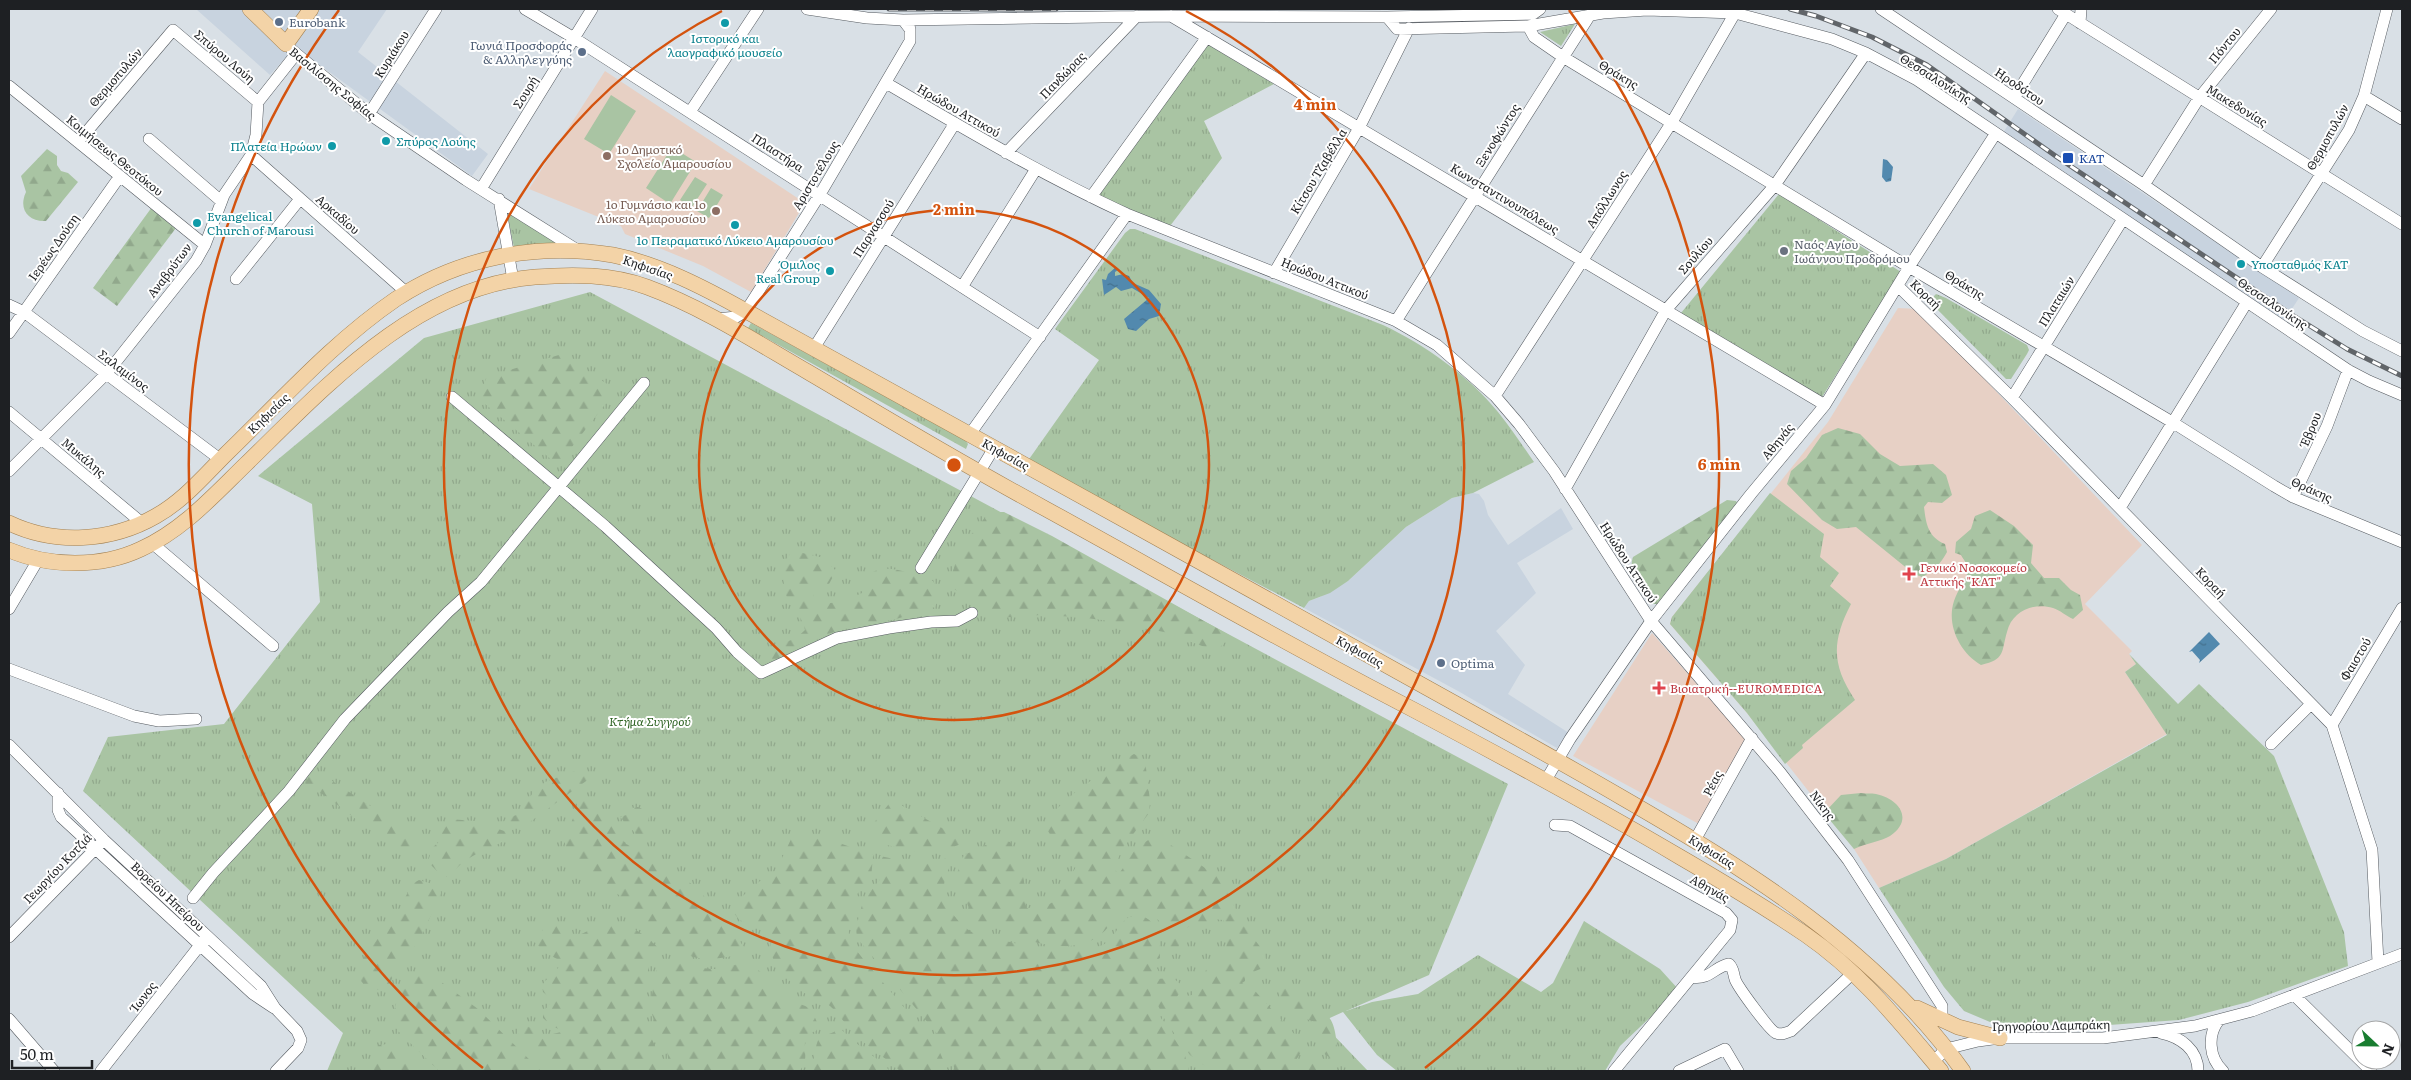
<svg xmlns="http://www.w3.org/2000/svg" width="2411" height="1080" viewBox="0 0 2411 1080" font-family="Literata,serif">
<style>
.built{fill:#c8d3df}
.education{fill:#e7d0c4}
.medical{fill:#e7d0c5}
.grass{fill:url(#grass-tufts)}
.forest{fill:url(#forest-firs)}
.pitch{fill:#a9c4a3}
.water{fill:url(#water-ripples)}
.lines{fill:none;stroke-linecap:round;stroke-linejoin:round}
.minor-casing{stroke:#555a60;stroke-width:12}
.major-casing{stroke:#a38152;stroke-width:16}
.minor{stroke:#fff;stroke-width:11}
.major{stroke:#f3d3a7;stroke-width:15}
.rail-casing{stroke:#616569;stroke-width:5}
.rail{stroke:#fff;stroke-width:3;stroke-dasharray:9;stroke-linecap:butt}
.ring{fill:none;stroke:#d4530e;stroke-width:2.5}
.service-dot{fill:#5c6f8a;stroke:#fff;stroke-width:2}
.culture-dot{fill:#0f9aa8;stroke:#fff;stroke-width:2}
.education-dot{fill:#8d6e63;stroke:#fff;stroke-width:2}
.transit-dot{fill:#1a4fb4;stroke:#fff;stroke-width:2}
.worship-dot{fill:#6b7280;stroke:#fff;stroke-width:2}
.health-dot{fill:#e0444e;stroke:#fff;stroke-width:2}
.labels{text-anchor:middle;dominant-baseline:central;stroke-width:4;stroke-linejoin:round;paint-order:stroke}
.service-label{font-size:12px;fill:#4e5e75;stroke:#fff;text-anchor:start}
.culture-label{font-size:12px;fill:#0d838f;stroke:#fff;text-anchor:start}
.street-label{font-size:12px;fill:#1e2023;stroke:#fff}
.education-label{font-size:12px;fill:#785e54;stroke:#fff;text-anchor:start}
.transit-label{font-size:12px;fill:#164399;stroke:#fff;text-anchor:start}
.worship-label{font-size:12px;fill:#5b616d;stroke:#fff;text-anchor:start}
.health-label{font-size:12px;fill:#be3a42;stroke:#fff;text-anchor:start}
.park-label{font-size:12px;font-style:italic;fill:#2e6323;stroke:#fff}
.centre{fill:#d4530e;stroke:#fff;stroke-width:2.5}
.ring-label{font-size:15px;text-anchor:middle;font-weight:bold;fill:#d4530e;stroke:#fff;stroke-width:4;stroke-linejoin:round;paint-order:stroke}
</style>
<defs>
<pattern id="grass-tufts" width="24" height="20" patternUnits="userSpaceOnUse" patternTransform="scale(1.25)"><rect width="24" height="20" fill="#a9c4a3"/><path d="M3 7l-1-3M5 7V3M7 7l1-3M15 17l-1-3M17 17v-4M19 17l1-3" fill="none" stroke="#91a88c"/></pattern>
<pattern id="forest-firs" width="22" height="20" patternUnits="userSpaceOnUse" patternTransform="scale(1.25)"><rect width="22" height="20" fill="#a9c4a3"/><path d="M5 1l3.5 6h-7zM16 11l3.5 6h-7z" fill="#91a88c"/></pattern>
<pattern id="water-ripples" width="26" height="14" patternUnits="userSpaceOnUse" patternTransform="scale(1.25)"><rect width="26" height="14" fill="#5289ae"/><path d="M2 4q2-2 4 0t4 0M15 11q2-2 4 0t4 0" fill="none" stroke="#43708d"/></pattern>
</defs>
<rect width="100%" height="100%" fill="#d9e0e6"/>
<path class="built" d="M196,9h191l-29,43 130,102 -16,22 -177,-129 -25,28z
M2018,109l281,189 -15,23 -281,-188z
M1473,493l6,1 5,7 4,14 20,30 53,-37 12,21 -56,34 19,30 -40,38 29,34 -17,29 61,39 -12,15 -99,-57 -154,-83 5,-7 11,-4 28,-16 58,-54 46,-29z"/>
<path class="education" d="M605,71l200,132 -54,89 -48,-26 -78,-32 -4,-8 -92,-37z"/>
<path class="medical" d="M1898,308l20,1 224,236 -57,59 47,47 -3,3 7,10 -11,8 42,62 -221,125 -67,29 -25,-39 -107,-136 -77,-89 2,-7 156,-195z
M1652,633l96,109 -49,82 -126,-68z"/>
<path class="grass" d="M1575,24l-14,22 -21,-14z
M1204,42l70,42 -70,37 18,37 -52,68 -75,-30z
M1779,194l122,78 -79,125 -141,-84z
M507,212l53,33 -46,3z
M1130,229h5l248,96c42,20 85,50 115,87 13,16 24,33 36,50l-61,31 -21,5 -46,29 -58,54 -18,12 -21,8 -5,7 -277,-146 72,-102 -44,-31 70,-96z
M590,292l918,492 -79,191 -83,36 26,-9 46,-8 60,-39 63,37 12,-9 31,-62 76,48 19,21 -59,56 -15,25h-208l-20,-16 -34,-43 -22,10 47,49h-1041l16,-38 -260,-242 25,-54 116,-13 96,-122 -8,-98 -54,-28 166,-138z
M1936,294l10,4 81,47 2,5 -2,4 -16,25h-5l-73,-74 -2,-6z
M751,323l214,117 3,4 -2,5 -218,-121z
M1770,493l54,41 -4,23 19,16 -9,13 21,18c-19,37 -20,60 4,96l-53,45 1,3 -18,16 -38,-51 -77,-89 2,-7z
M2129,654l49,50 21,-20 75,72 70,176 4,34 -100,36 -69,18 -98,7 -91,-5 -26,-11 -20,-24 -65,-99 67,-29 221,-124 -42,-63 11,-8z"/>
<path class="forest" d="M47,149l10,7v9l4,6 7,2 10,9 -32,39c-18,1 -28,-12 -20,-29l-5,-16z
M152,207l24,21 -59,78 -24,-18z
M562,354l54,36 -58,75 -80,-67 9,-21z
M1838,428l22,6 20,20 20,12 33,-2 13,11 6,20 -10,8 -14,-1 -4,5c2,17 4,30 21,37l2,8c-6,11 -13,19 -25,25l-8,-3 -58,-47 -19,2 -15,-9 -35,-36 4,-13 15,-13 16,-23z
M1727,500l9,1 3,5 -81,98h-7c-9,-14 -24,-31 -18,-47z
M1990,510l24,16 19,19 -2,18 13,15h15l12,12 9,5 3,15 -10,9c-7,-3 -13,-9 -20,-11 -19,-6 -41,3 -46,24 -6,20 -1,27 -26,33 -21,-12 -35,-40 -27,-64 4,-12 12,-21 15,-33l-8,-13 -6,-2 1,-11 15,-13 4,-13z
M993,512h11l48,24 177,99 -6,10 -10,5 -49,-18 -54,-11 -32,-4 -38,-2 -42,3 -8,-2 -37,-28 -5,-8c6,-8 6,-13 9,-22 5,-12 25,-41 36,-46z
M794,551l30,7 12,13 -7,13 -15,3 -1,11 5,6 24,-2 20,-9c5,-41 47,-19 71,-12l7,13 -5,13 -42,13 -34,4 -31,10 -43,23 -22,5c3,-17 14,-16 28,-22 5,-2 10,-6 14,-10 -3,-13 -10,-20 -17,-31 -5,-7 -6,-30 -2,-39 1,-3 5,-7 8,-9z
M1134,754l8,4 4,10 4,33 -1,12 -27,36 -8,20 5,5 17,-26 20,-13 64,43 24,48 21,27 1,9 -3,6 -18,7v6l-3,2 14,9 49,54 -16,25h-77l-22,-16 -24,-33 -15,-31 5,-12 17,-1 11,9 -8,11 16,-3 18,-32 14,-1 5,-34 -6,-8 -9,-1 -9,6 -11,-2 -10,7 -6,19 -12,6c0,-6 2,-13 1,-19 -4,-20 -30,-35 -48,-22 -4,2 -7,8 -10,12 -10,13 -23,18 -39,20 -13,1 -34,-2 -45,-8 -11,-6 -18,-14 -29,-18l-2,9c-14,1 -20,-3 -28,-14l3,-7c-11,-29 -19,-20 -5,-53l35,-16 11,3c12,20 16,43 16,66 37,-1 32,-14 50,-41l-7,-15 -12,-6 -12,-20c8,-23 67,-61 89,-72z
M312,771l8,2 98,64v6l-5,6h-8c-29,-12 -52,-33 -77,-51 -8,-6 -16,-8 -23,-15z
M575,771l18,5 -70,51 -20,-4 3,-4 10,-4 17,-22 12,-11z
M1861,793c5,1 10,0 15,1 24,5 38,26 14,42 -8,5 -26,8 -36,13l-30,-36 17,-18z
M583,794l8,5 35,45 23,10 37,25 17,16 24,27 20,30c-16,5 -31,8 -49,6 -18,-3 -62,-32 -72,-49 -2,-3 -2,-8 -3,-11 -25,-19 -51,-25 -59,-58z
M892,800l75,42 -20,7 -29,3 -40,-9 -6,-6 -3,-8z
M638,807c15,6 11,19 8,33l-9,-5 -17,-18 9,-3 3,-6z
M449,819l26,2 38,13c-14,13 -30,15 -45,25 -8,4 -12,12 -21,18l-8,-4 -11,-11 4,-14 8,-7 -4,-7z
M792,837l36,2 45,16 -2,25c-3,3 -7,5 -10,8 -8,9 -15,44 -11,55l88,105 10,23h-48c-13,-12 -26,-20 -39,-31 -12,-10 -20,-24 -31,-34 -7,-6 -16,-8 -24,-12 -16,-10 -42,-35 -34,-54 -5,-18 -19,-12 -32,-20 -4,-3 -7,-9 -10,-13l30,-26 11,-5 8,-11z
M880,856l38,8 36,-7c-6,13 -12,25 -10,40 2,11 18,30 28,35 9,6 20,6 30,8 28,7 57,16 86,9 6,-1 14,-3 18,-6 13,-9 14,-30 34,-27 19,3 20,28 20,42l-6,5 5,9 -9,16 1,10 6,14 28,43 4,16h-234l-5,-18 -6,-11 -87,-104 -1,-10 7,-27 18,-23z
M419,880l20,6 2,7 -23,51 -16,12 -12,27 -11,7 -15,-6 -7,-7 8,-22 32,-41 15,-30z
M555,923c7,3 12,11 19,12 9,1 14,-6 22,-8 30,-10 45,5 67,25l-9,4 -5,7 -6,43v14l12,26 6,25h-106l-29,-26 -7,-8 -2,-8 4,-5c21,6 17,16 42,7l-11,-5 -9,-8v-6l7,-8 -1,-7 -6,-5 -1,-7 13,-15 5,-3 -3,-8 -13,-7 -9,-10 10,-16z
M662,960c17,1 32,8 49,9 13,1 26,-8 38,-4 16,5 25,26 40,35 7,4 15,4 21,9 4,5 6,12 9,17l-3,5 -9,3c-6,13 4,26 -8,37h-129l-4,-28 -10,-16 -4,-13 -1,-14 6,-32z
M425,970l53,39 63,62h-102l-41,-40 -6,-12 10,-37 7,-9z
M1281,985c10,2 16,7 24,12 34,21 29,30 34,66 -9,-4 -21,-12 -22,-23 -1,-6 1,-10 -1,-17 -10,-6 -22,-5 -33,-13l-4,-16z
M836,1028l5,1c15,17 34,26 49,42h-81c7,-9 5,-30 12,-34 4,-2 9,-3 13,-5z
M388,1044l14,7 20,20h-49l5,-26z
M1308,1052l17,19h-28z"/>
<path class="pitch" d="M611,95l25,16 -27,43 -25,-15z
M672,147l24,15 -26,42 -24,-16z
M695,177l12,7 -15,23 -12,-7z
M711,188l12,7 -14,23 -12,-7z"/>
<path class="water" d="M1883,159l4,1 6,7 -2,14 -5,1 -4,-5z
M1116,267l2,3 -3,2v4l8,-2 6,2 4,7 16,7 12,14 -2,12 -10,3 -13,12 -8,-2 -4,-10 25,-21 -17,-10 -11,3 -5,-4 -12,8 -2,-16 4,1 2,-6z
M2209,632l11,12 -21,19 1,-3 -8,-9 -3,1z"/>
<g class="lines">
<g class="minor-casing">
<path id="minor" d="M525,9l49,29 466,299
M807,9l60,9 36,2 268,-4 216,1 146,-3 7,-5
M1881,9l263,176 118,82 101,64 39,20
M2058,9l344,215
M1171,16l654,389
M1387,17l10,12 131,-3 75,-13 44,-3 88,3 97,26 34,14 51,27 431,290 21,11 33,14
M2080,23l1,-14
M1528,26l6,11 29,20 346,210 263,155 102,64 19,11 109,45
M292,50l77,64 97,66 113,71
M886,83c79,46 158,93 241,131l269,107 41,24 58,51 24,28 35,47 97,150 129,151 68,88 94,146v8l-8,3
M9,86l196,159
M2364,96l38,23
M2014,98l52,-84
M690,112l68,-103
M369,114l67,-105
M149,139l72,62
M78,142l95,-112 85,72
M1006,153l131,-137
M251,155l156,138
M2144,185l55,-87 72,-89
M481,189l111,-180
M1091,197l116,-160
M499,199l14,81
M2262,267l87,-137 15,-34 23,-87
M1274,273l85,-145 50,-100
M236,279l64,-80
M1898,286l114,112 320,327 40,125 6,112
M962,287l74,-118
M9,305l15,7 197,148
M717,319l19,-2 10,-6 73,-115 91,-155v-12l-7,-9
M1396,321l194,-306
M9,333l111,-157
M814,348l141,-225
M1495,396l177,-274 63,-109
M452,397l153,129 111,102 21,24 24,21 76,-35 52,-10 42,-6 26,-1 15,-8
M2012,398l111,-179
M9,412l133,111
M970,434l157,-220
M9,471l98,-98 89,-112 9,-16 19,-50 27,-40 5,-20 2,-33 38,-48
M1565,489l101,-179 109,-125 91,-132
M2293,497l34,-71 21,-56
M2120,508l127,-206
M152,543l121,103
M921,568l73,-120
M9,609l29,-49
M9,669l125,47 25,5 37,-2
M2332,725l70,-117
M2271,744l39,-39
M9,745l95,95 157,146 14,22 22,23 4,9 -3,8 -22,23
M1546,780l24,-41 81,-118 100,-127 74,-89 84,-138 87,-134
M58,793v17l3,7 192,177 21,14
M1555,825l15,1 156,87 6,7 -2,10 -116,141
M1695,840l57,-102
M193,898l20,-25 76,-82 56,-72 103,-107 33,-30 163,-199
M9,937l92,-94
M1692,977c18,3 22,-10 37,-13 5,5 4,9 6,15 2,7 35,52 41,54 5,2 10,0 15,-2l62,-58
M2294,995l77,76
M9,1019l45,52
M2219,1020c-12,15 -10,38 4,51
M2161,1033c20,4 37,17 37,38
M1933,1062l13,-13 32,-8 22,-3h103l92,-12 57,-15 150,-57
M101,1071l103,-131
M1679,1071l46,-22 13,22"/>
</g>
<g class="major-casing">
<path id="major" d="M250,9l36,35 25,-35
M9,523c46,22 102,19 147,-7 27,-15 48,-40 70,-62 55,-53 107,-112 170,-155 64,-42 142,-57 217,-44 46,9 92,33 133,56 207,114 415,229 622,344 84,47 169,93 253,142 128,74 255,152 342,274
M9,550c40,17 92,18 132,-1 42,-19 73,-54 105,-85 80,-78 171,-178 289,-187 38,-3 77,-3 112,10 57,21 109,55 161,85 78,46 156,93 236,136 122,67 244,137 368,201 91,48 180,96 268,148 43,25 85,50 126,78 55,38 92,85 135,136
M1917,1008l41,19 42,11"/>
</g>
<use href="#minor" class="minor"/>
<use href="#major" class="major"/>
<g class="rail-casing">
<path id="rail" d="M889,9h167
M1790,9l26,7 56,21 55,28 130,92 232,156 58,36 55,27"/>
</g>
<use href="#rail" class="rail"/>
</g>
<g class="ring">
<circle cx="954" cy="465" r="255"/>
<path d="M1186 11A510 510 0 1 1 722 11"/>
<path d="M483 1068A765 765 0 0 1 339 10M1569 10A765 765 0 0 1 1425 1068"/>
</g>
<g class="service-dot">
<circle cx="279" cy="22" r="5"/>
<circle cx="582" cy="52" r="5"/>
<circle cx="1441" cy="663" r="5"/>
</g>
<g class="culture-dot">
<circle cx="725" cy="23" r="5"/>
<circle cx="386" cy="141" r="5"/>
<circle cx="332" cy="146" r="5"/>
<circle cx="197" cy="223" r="5"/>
<circle cx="735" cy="225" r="5"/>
<circle cx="2241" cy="264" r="5"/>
<circle cx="830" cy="271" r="5"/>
</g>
<g class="education-dot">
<circle cx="607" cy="156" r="5"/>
<circle cx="716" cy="211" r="5"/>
</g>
<rect class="transit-dot" x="2062" y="152" width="12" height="12" rx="2.5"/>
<circle class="worship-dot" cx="1784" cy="251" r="5"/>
<g class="health-dot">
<path d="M1906.5 566.5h5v5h5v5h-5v5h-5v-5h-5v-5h5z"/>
<path d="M1656.5 680.5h5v5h5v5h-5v5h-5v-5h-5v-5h5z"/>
</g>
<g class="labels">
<g class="service-label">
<text x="289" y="22">Eurobank</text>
<text x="572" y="45" text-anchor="end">Γωνιά Προσφοράς<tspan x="572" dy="14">&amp; Αλληλεγγύης</tspan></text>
<text x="1451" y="663">Optima</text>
</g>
<g class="culture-label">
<text x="725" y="38" text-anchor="middle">Ιστορικό και<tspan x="725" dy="14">λαογραφικό μουσείο</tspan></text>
<text x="396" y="141">Σπύρος Λούης</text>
<text x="322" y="146" text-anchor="end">Πλατεία Ηρώων</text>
<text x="207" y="216">Evangelical<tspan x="207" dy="14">Church of Marousi</tspan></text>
<text x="735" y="240" text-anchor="middle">1ο Πειραματικό Λύκειο Αμαρουσίου</text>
<text x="820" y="264" text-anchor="end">Όμιλος<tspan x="820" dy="14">Real Group</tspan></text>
<text x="2251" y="264">Υποσταθμός ΚΑΤ</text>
</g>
<g class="street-label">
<text transform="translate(2224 45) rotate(-51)">Πόντου</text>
<text transform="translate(391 54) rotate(-58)">Κυριάκου</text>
<text transform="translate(225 56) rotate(40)">Σπύρου Λούη</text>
<text transform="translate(1619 74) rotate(31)">Θράκης</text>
<text transform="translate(1062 75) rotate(-46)">Πανδώρας</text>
<text transform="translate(115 77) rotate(-49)">Θερμοπυλών</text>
<text transform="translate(1936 78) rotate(32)">Θεσσαλονίκης</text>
<text transform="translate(333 83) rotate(39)">Βασιλίσσης Σοφίας</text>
<text transform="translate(2020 86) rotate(34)">Ηροδότου</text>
<text transform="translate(525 92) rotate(-58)">Σουρή</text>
<text transform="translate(2237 105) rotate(31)">Μακεδονίας</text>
<text transform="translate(959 110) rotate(30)">Ηρώδου Αττικού</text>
<text transform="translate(1497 135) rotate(-58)">Ξενοφώντος</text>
<text transform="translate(2327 137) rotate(-61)">Θερμοπυλών</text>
<text transform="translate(778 152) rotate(33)">Πλαστήρα</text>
<text transform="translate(115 155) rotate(39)">Κοιμήσεως Θεοτόκου</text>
<text transform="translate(1318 171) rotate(-59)">Κίτσου Τζαβέλλα</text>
<text transform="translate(815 175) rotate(-59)">Αριστοτέλους</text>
<text transform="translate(1505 198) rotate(31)">Κωνσταντινουπόλεως</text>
<text transform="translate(1606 199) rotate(-58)">Απόλλωνος</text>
<text transform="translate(338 214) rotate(41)">Αρκαδίου</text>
<text transform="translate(873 228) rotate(-58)">Παρνασσού</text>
<text transform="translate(53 247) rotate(-55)">Ιερέως Δούση</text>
<text transform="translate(1695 255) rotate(-49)">Σουλίου</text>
<text transform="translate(648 267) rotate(19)">Κηφισίας</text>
<text transform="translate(169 270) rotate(-53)">Αναβρύτων</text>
<text transform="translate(1325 278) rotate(22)">Ηρώδου Αττικού</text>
<text transform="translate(1965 284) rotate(31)">Θράκης</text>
<text transform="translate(1926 294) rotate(44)">Κοραή</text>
<text transform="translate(2056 301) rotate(-58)">Πλαταιών</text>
<text transform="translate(2273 303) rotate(34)">Θεσσαλονίκης</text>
<text transform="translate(124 370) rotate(37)">Σαλαμίνος</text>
<text transform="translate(268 413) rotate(-44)">Κηφισίας</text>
<text transform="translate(2310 429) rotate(-67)">Έβρου</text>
<text transform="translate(1777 441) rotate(-51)">Αθηνάς</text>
<text transform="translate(1006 454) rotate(29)">Κηφισίας</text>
<text transform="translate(84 457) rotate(40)">Μυκάλης</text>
<text transform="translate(2312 489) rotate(24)">Θράκης</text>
<text transform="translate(1629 562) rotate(57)">Ηρώδου Αττικού</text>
<text transform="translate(2211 582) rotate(46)">Κοραή</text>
<text transform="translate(1360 651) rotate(29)">Κηφισίας</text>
<text transform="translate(2355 659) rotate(-59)">Φαιστού</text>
<text transform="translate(1712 783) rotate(-62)">Ρέας</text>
<text transform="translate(1823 805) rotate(53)">Νίκης</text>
<text transform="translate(1712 851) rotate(32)">Κηφισίας</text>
<text transform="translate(57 868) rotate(-46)">Γεωργίου Κοτζιά</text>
<text transform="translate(1710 888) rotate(29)">Αθηνάς</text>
<text transform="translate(168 896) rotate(43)">Βορείου Ηπείρου</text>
<text transform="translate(143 996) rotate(-52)">Ίωνος</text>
<text transform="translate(2051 1025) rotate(-1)">Γρηγορίου Λαμπράκη</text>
</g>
<g class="education-label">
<text x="617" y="149">1ο Δημοτικό<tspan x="617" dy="14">Σχολείο Αμαρουσίου</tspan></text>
<text x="706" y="204" text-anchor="end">1ο Γυμνάσιο και 1ο<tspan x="706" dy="14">Λύκειο Αμαρουσίου</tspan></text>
</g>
<g class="transit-label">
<text x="2079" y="158">ΚΑΤ</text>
</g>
<g class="worship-label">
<text x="1794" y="244">Ναός Αγίου<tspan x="1794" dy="14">Ιωάννου Προδρόμου</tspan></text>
</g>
<g class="health-label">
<text x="1920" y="567">Γενικό Νοσοκομείο<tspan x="1920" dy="14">Αττικής "ΚΑΤ"</tspan></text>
<text x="1670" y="688">Βιοιατρική--EUROMEDICA</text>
</g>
<g class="park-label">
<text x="650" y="721">Κτήμα Συγγρού</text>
</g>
</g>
<circle cx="954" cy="465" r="8" class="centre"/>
<g class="ring-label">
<text x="1315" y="110">4 min</text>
<text x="954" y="215">2 min</text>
<text x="1719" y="470">6 min</text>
</g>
<rect width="2411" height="1080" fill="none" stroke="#1e2023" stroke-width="20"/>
<g transform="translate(2376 1045) rotate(112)"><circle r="24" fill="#ffffff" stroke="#a5a6a7"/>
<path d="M0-4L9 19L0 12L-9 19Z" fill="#197d30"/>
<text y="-8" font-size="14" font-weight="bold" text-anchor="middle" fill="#1e2023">N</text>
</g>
<path d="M12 1060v8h80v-8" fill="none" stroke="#1e2023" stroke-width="2.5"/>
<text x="20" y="1060" font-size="15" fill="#1e2023" stroke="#ffffff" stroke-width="4" paint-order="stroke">50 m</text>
</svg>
